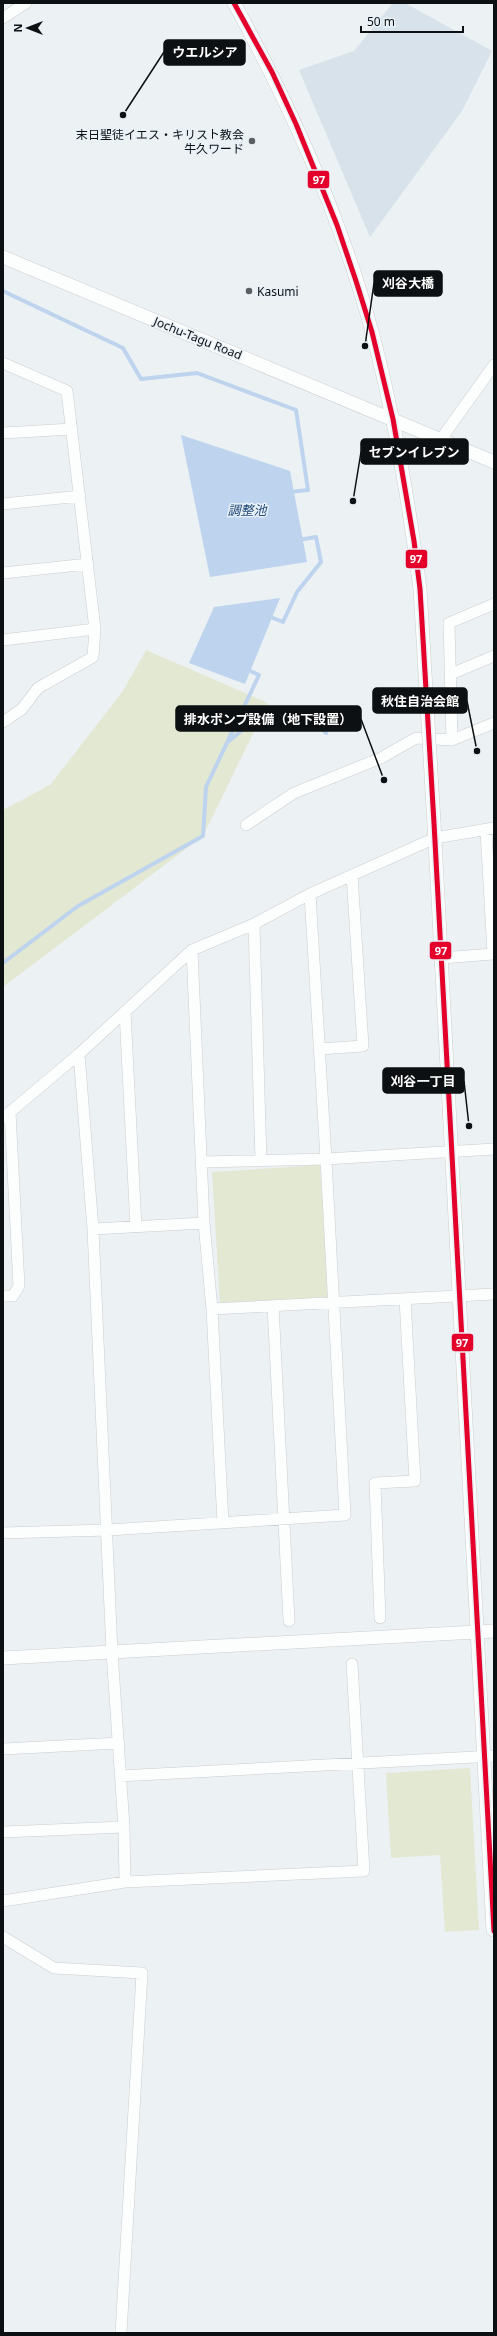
<svg xmlns="http://www.w3.org/2000/svg" width="497" height="2336" viewBox="0 0 497 2336" font-family="'Noto Sans','Noto Sans JP',sans-serif">
<style>
.built{fill:#d8e2ea}
.green{fill:#e3e8d3}
.water{fill:#bdd3ee}
.lines{fill:none;stroke-linecap:round;stroke-linejoin:round}
.stream{stroke:#bdd3ee;stroke-width:4}
.minor-casing{stroke:#caced0;stroke-width:12}
.tertiary-casing{stroke:#caced0;stroke-width:14}
.minor{stroke:#fcfdfd;stroke-width:11}
.tertiary{stroke:#fcfdfd;stroke-width:13}
.tertiary-bridge-casing{stroke:#caced0;stroke-width:14;stroke-linecap:butt}
.tertiary-bridge{stroke:#fcfdfd;stroke-width:13}
.bus-1-casing{stroke:#e9f1f8;stroke-width:8}
.bus-1{stroke:#e4002b;stroke-width:5}
.poi-dot{fill:#5b5f61;stroke:#e9f1f8;stroke-width:1.5}
.labels{text-anchor:middle;dominant-baseline:central;stroke-width:3;stroke-linejoin:round;paint-order:stroke}
.poi-label{font-size:12px;fill:#0d1012;stroke:#e9f1f8;text-anchor:end}
.street-label{font-size:12px;fill:#0d1012;stroke:#e9f1f8}
.water-label{font-size:13px;font-style:italic;fill:#224978;stroke:#e9f1f8}
.leader{fill:none;stroke:#0d1012;stroke-width:1.5}
.callout-dot{fill:#0d1012;stroke:#e9f1f8;stroke-width:1.5}
.callout{fill:#0d1012;stroke:#0d1012;stroke-width:1.5}
.callout-label{font-size:13px;text-anchor:middle;font-weight:bold;fill:#fff}
.line-badge{stroke:#e9f1f8;stroke-width:1.5}
.badge-label{font-size:11px;text-anchor:middle;font-weight:bold;fill:#fff}
</style>
<rect width="100%" height="100%" fill="#ecf1f4"/>
<path class="built" d="M393,3h12l87,48 -30,60 -92,126 -71,-167 55,-19z"/>
<path class="green" d="M146,650l122,53 -65,133 -200,151v-177l47,-25 73,-94z
M320,1165l8,132 -108,6 -8,-131z
M470,1768l9,162 -34,2 -5,-77 -49,3 -5,-85z"/>
<path class="water" d="M181,435l109,36 17,91 -97,15z
M280,598l-35,86 -56,-21 25,-56z"/>
<g class="lines">
<path class="stream" d="M3,291l120,57 18,31 56,-6 99,37 12,80 -18,2
M268,616l15,6 14,-30 24,-30 -5,-25 -18,3
M229,741l29,-24 29,-5 23,5 16,16
M3,963l75,-57 125,-70 3,-49 53,-112 -13,-6"/>
<g class="minor-casing">
<path id="minor" d="M3,18l23,-15
M3,363l64,28 28,238 -2,28 -55,31 -16,21 -19,13
M3,433l69,-4
M441,439l53,-74
M3,504l77,-8
M3,573l85,-9
M494,604l-45,19 3,117 42,-17
M3,640l92,-11
M451,674l43,-18
M246,825l48,-32 87,-35 35,-20 36,2
M254,924l7,237
M192,950l12,273 8,86 11,214
M441,958l52,-4 -7,-124
M125,1012l11,215
M319,1049l44,-3 -11,-171
M79,1054l14,175 19,423 12,175 1,55
M3,1118l76,-64 113,-104 62,-26 56,-30 125,-56 59,-10
M202,1162l124,-3 168,-10
M93,1229l111,-6
M3,1296h10l6,-10 -9,-174
M273,1306l16,315
M212,1309l282,-15
M3,1533l105,-3 237,-15 -19,-356 -16,-265
M380,1618l-5,-135 40,-2 -10,-182
M3,1749l116,-6
M120,1776l374,-20
M3,1832l121,-5
M3,1901l122,-19 239,-11 -12,-207
M3,1937l51,31 88,5 -21,360"/>
</g>
<g class="tertiary-casing">
<path id="tertiary" d="M234,3c57,104 107,214 138,329 23,85 37,171 48,257
M3,257l491,205
M434,823l59,1107
M3,1658l491,-27"/>
</g>
<use href="#minor" class="minor"/>
<use href="#tertiary" class="tertiary"/>
<g class="tertiary-bridge-casing">
<path id="tertiary-bridge" d="M420,589l14,234"/>
</g>
<use href="#tertiary-bridge" class="tertiary-bridge"/>
<g class="bus-1-casing">
<path id="bus-1" d="M234,3l38,69 24,52 41,101 19,56 16,51 21,87 21,122 6,48 14,234 60,1108"/>
</g>
<use href="#bus-1" class="bus-1"/>
</g>
<g class="poi-dot">
<circle cx="252" cy="141" r="4"/>
<circle cx="249" cy="291" r="4"/>
</g>
<g class="labels">
<g class="poi-label">
<text x="244" y="134">末日聖徒イエス・キリスト教会<tspan x="244" dy="14">牛久ワード</tspan></text>
<text x="257" y="291" text-anchor="start">Kasumi</text>
</g>
<g class="street-label">
<text transform="translate(198 338) rotate(22)">Jochu-Tagu Road</text>
</g>
<g class="water-label">
<text x="247" y="510">調整池</text>
</g>
</g>
<path class="leader" d="M123 115L164 52M365 346L374 283M353 501L361 452M477 751L467 701M384 780L361 719M469 1126L464 1081"/>
<g class="callout-dot">
<circle cx="123" cy="115" r="4"/>
<circle cx="365" cy="346" r="4"/>
<circle cx="353" cy="501" r="4"/>
<circle cx="477" cy="751" r="4"/>
<circle cx="384" cy="780" r="4"/>
<circle cx="469" cy="1126" r="4"/>
</g>
<g class="callout">
<rect x="164" y="40" width="81" height="25" rx="4"/>
<rect x="374" y="271" width="68" height="25" rx="4"/>
<rect x="361" y="439" width="107" height="25" rx="4"/>
<rect x="373" y="688" width="94" height="25" rx="4"/>
<rect x="176" y="706" width="185" height="25" rx="4"/>
<rect x="383" y="1068" width="81" height="25" rx="4"/>
</g>
<g class="callout-label">
<text x="205" y="57">ウエルシア</text>
<text x="408" y="288">刈谷大橋</text>
<text x="414" y="457">セブンイレブン</text>
<text x="420" y="706">秋住自治会館</text>
<text x="268" y="724">排水ポンプ設備（地下設置）</text>
<text x="423" y="1086">刈谷一丁目</text>
</g>
<g class="line-badge">
<rect x="307" y="170" width="23" height="19" rx="4" fill="#e4002b"/>
<rect x="405" y="549" width="23" height="20" rx="4" fill="#e4002b"/>
<rect x="429" y="941" width="23" height="19" rx="4" fill="#e4002b"/>
<rect x="451" y="1333" width="23" height="19" rx="4" fill="#e4002b"/>
</g>
<g class="badge-label">
<text x="319" y="184">97</text>
<text x="416" y="563">97</text>
<text x="441" y="955">97</text>
<text x="462" y="1347">97</text>
</g>
<rect width="497" height="2336" fill="none" stroke="#0d1012" stroke-width="8"/>
<g transform="translate(28 28) rotate(270)" stroke="#e9f1f8" stroke-width="3" paint-order="stroke">
<path d="M0-3L7 15L0 10L-7 15Z" fill="#0d1012"/>
<text y="-6" font-size="11" font-weight="bold" text-anchor="middle" fill="#0d1012">N</text>
</g>
<path d="M361 26v6h102v-6" fill="none" stroke="#0d1012" stroke-width="2"/>
<text x="367" y="26" font-size="12" fill="#0d1012" stroke="#e9f1f8" stroke-width="3" paint-order="stroke">50 m</text>
</svg>
